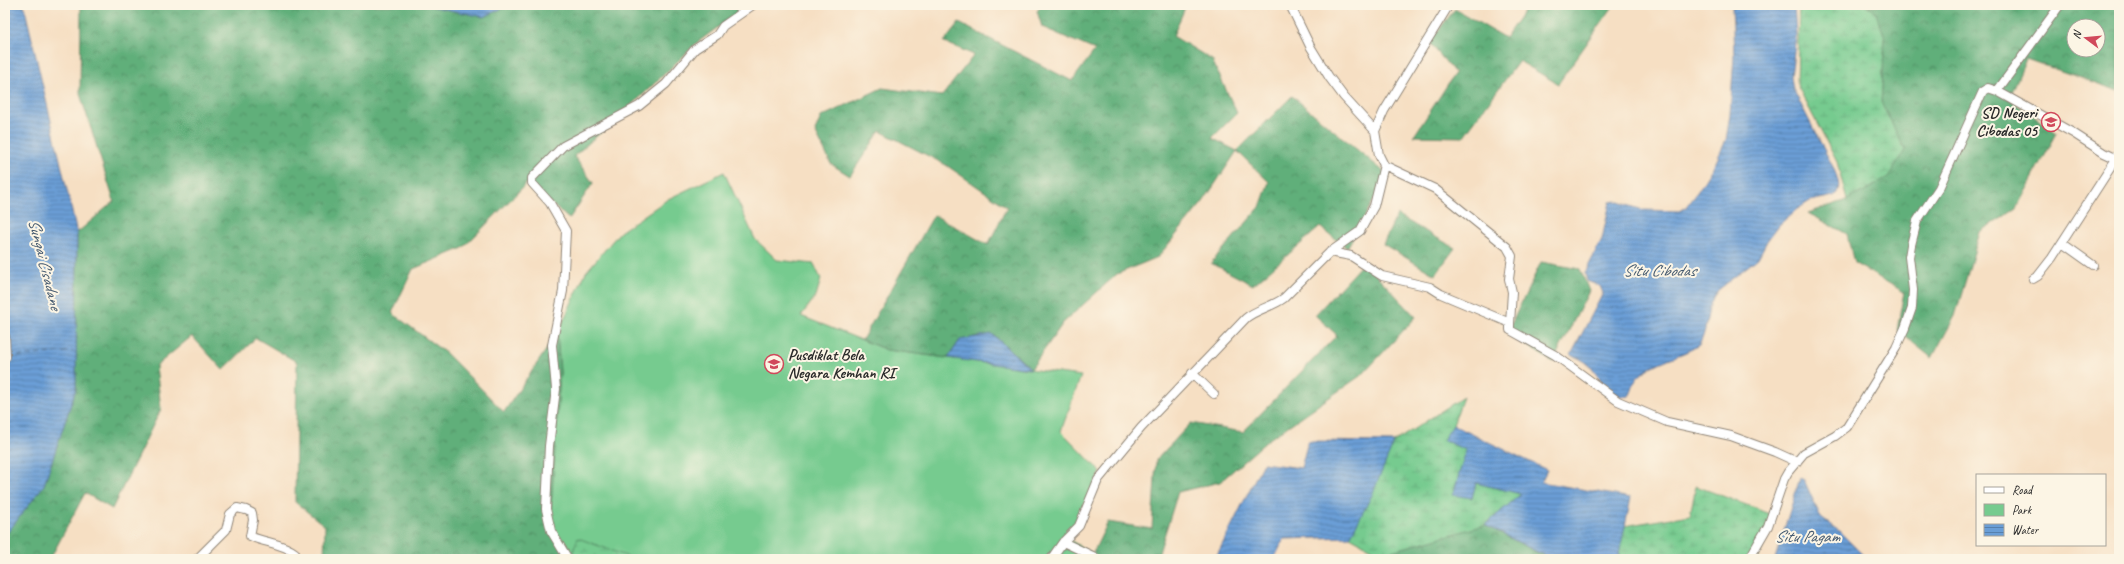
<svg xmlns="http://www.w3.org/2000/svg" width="2124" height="564" viewBox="0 0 2124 564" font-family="Caveat,sans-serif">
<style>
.green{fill:#76cb8f;stroke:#507b5d}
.forest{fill:url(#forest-crowns);stroke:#466d52;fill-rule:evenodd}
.wetland{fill:url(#wetland-marsh);stroke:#507b5d}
.water{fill:url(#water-rules);stroke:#4a6480}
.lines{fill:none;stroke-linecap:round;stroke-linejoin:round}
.ferry{stroke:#44596f;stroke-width:1;stroke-dasharray:5 4;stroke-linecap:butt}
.minor-casing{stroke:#908577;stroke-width:10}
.minor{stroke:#fff;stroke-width:8}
.labels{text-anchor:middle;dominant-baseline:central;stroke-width:4;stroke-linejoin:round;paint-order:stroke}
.poi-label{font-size:16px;font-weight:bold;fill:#2b2b2b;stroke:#fcf5e5;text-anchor:end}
.water-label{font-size:17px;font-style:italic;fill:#44596f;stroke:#fcf5e5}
</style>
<defs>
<pattern id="forest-crowns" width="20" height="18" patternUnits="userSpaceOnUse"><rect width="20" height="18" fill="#60af7a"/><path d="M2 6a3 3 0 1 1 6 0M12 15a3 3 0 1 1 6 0" fill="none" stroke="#4f8f64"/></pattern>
<pattern id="wetland-marsh" width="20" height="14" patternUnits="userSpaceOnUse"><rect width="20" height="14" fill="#76cb8f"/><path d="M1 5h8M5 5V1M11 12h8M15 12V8" fill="none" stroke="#66ae7c"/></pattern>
<pattern id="water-rules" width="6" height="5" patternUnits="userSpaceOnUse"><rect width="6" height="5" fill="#6a9ed6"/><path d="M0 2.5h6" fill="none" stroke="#5781ae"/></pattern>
</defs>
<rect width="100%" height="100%" fill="#fcf5e5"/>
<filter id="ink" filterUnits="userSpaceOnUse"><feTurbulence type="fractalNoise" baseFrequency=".025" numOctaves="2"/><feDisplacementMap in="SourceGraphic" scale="8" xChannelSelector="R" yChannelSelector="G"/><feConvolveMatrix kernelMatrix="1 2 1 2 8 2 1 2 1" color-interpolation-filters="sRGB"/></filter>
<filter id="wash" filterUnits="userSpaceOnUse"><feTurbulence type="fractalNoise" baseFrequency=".012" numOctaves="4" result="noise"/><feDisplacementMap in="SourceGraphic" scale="16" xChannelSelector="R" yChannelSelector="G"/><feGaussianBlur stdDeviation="0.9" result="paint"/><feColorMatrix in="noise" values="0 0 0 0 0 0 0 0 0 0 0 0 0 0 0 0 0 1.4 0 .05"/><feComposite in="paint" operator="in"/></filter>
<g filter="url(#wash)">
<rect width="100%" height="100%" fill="#f6dfc3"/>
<path class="green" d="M724,172l31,67 22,21 37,4 7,15 -5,17 -15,20 86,34 194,26 -20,55 40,41 -35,66 27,16 -3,5h-520l-20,-38 10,-148 -3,-39 29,-62 34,-40 48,-33z"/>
<path class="forest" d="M81,5h344l59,12 25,-12h239l-50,37 -67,64 -57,50 19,27 -24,36 -42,-36 -64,65 -50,21 -21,44 55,41 57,58 53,-78 3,39 -10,148 20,38h-246l1,-33 -30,-24 2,-140 -41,-24 -33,32 -31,-34 -36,30 5,43 -49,100 -27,-16 -35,66h-45v-23l39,-51 32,-96 1,-156 37,-32 -34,-107z
M1042,5h144l-13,31 39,24 25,53 -25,25 25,13 55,-55 96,79 -41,73 -27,-21 -67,58 -42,-22 49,-56 9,-25 -32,-31 -34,51 -45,55 -41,17 -54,49 -32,46 -39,-35 -32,6 -12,18 -61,-8 -25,-10 72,-125 54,30 19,-38 -61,-42 -66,-34 -30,45 -19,-12 -16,-33 6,-14 61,-29 60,8 32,-41 -30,-13 15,-19 113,58 23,-31 -53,-23 -5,-16z
M1528,5h86l-56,79 -39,-23 -56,76 -49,-1 41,-63 -26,-31 26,-33 50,29z
M1864,5h255v86l-93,-32 -17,40 48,34 -41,76 -36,23 -25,84 -23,42 -35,-28 7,-38 -50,-29 -7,-29 -39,-21 39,-13 41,-22 17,-28 -24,-48 4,-65 -11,-27zM2074,26h24v24h-24z
M1397,215l58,33 -20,27 -52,-31z
M1364,262l52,55 -53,57 -95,66 -48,42 -42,10 -21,67h-67l18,-37 44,7 4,-69 35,-37 52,9 94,-97 -22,-20z
M1541,262l39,7 9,22 -36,71 -46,-29z
M1485,525l61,32 -1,2h-98l1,-2 -5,2h-63l1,-5z"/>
<path class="wetland" d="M1799,5h65l10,4 11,28 -4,65 24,48 -17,28 -41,22 -10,-38 -40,-77z
M1463,397l-10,28 -9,15 22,10 10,33 45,11 -36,31 -104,29 -31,-17 44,-95z
M1696,486l77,29 -15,44h-140l6,-33 66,-11z
M578,538l56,21h-64z"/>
<path class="water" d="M5,5h19l53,228 -1,156 -32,96 -39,51z
M425,5h84l-25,12z
M1732,5h62l2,29 -5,43 2,12 40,78c4,10 10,21 1,29l-24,5 -14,9 -17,15 -12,16 -9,17 -41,33c-12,15 -8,38 -18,54 -18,12 -44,15 -61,32 -5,5 -5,14 -9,19 -20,4 -30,-21 -41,-32 -5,-4 -11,-7 -17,-9l32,-62 -3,-7 -13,-5 -2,-8 17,-34 8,-37 5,-1 28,9 37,1 5,-3 13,-17 18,-29 10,-22 4,-26 4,-58z
M992,334l39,35 -83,-11 12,-18z
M1453,425l94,45 -6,12 90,16 -13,61h-67l-66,-34 36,-31 -45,-11 -4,15 -19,-3 13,-45 -23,-10z
M1308,441l86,1 -22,53 -22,42 -66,2 -10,20h-59l48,-96 38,5z
M1800,478l4,2 17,38 18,13 28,28h-92z"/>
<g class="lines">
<path class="ferry" d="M9,357l64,-6"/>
</g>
</g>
<g filter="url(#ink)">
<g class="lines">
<g class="minor-casing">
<path id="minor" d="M1290,5l20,41 19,31 15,20 31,34 4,24 5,10 51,24 72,58 5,9 -3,23 3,13 -2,31
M1997,91l63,-86
M1375,131l9,-20 65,-106
M2062,243l31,22
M1330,252l21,4 31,20 48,11 11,7 69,29v7l45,25 63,46 49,21 64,14 44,16 22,10
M2033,279l5,-3 14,-18 64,-99
M5,336l1,21
M1192,373l22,21
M1063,542l32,15 -1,2
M197,559l29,-29 4,-16 7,-6 9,2 6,3 1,7 -3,16c15,7 32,7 45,17l-1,6
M568,559l-17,-28 -5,-22 3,-63 7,-57 -4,-44 11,-54 3,-60 -16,-28 -18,-20v-5l31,-32 76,-40 27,-22 29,-35 22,-14 6,-9 30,-21
M1051,559l12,-17 16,-16 19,-46 43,-52 105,-110c11,-9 26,-11 38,-20l46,-46 30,-21 14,-25 10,-41
M1749,559l19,-33 16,-47 4,-7 16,-19 31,-17 12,-9 49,-79 9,-20 7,-20 1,-18 -4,-33 2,-12 6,-24 22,-33 44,-97 5,-3 9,3 76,42 31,20 15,7"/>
</g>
<use href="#minor" class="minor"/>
</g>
</g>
<defs>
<g id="school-ring" transform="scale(1)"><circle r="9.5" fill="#fcf5e5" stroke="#d1495b" stroke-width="1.5"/><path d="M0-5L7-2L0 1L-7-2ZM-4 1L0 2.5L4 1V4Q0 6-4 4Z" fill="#d1495b"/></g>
</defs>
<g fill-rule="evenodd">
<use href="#school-ring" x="2051" y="122"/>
<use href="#school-ring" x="774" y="364"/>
</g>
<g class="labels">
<g class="poi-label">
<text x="2037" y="113">SD Negeri<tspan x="2037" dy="18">Cibodas 05</tspan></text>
<text x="788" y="355" text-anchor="start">Pusdiklat Bela<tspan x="788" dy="18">Negara Kemhan RI</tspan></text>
</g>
<g class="water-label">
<text transform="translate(45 264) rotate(76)">Sungai Cisadane</text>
<text x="1659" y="270">Situ Cibodas</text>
<text x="1807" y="536">Situ Pagam</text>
</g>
</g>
<rect width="2124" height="564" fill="none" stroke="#fcf5e5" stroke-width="20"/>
<rect x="1976" y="474" width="130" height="72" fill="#fcf5e5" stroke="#a8a49b"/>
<rect x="1984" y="487" width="20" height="6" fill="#ffffff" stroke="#a8a49b"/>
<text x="2012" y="494" font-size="12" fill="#2b2b2b">Road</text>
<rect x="1984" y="504" width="20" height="12" fill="#76cb8f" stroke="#a8a49b"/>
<text x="2012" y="514" font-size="12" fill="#2b2b2b">Park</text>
<rect x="1984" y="524" width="20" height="12" fill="url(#water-rules)" stroke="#a8a49b"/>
<text x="2012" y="534" font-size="12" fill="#2b2b2b">Water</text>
<g transform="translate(2086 38) rotate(286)"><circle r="19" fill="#fcf5e5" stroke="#a8a49b"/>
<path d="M0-3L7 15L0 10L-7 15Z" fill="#d1495b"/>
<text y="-6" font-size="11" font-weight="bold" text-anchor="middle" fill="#2b2b2b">N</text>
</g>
</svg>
